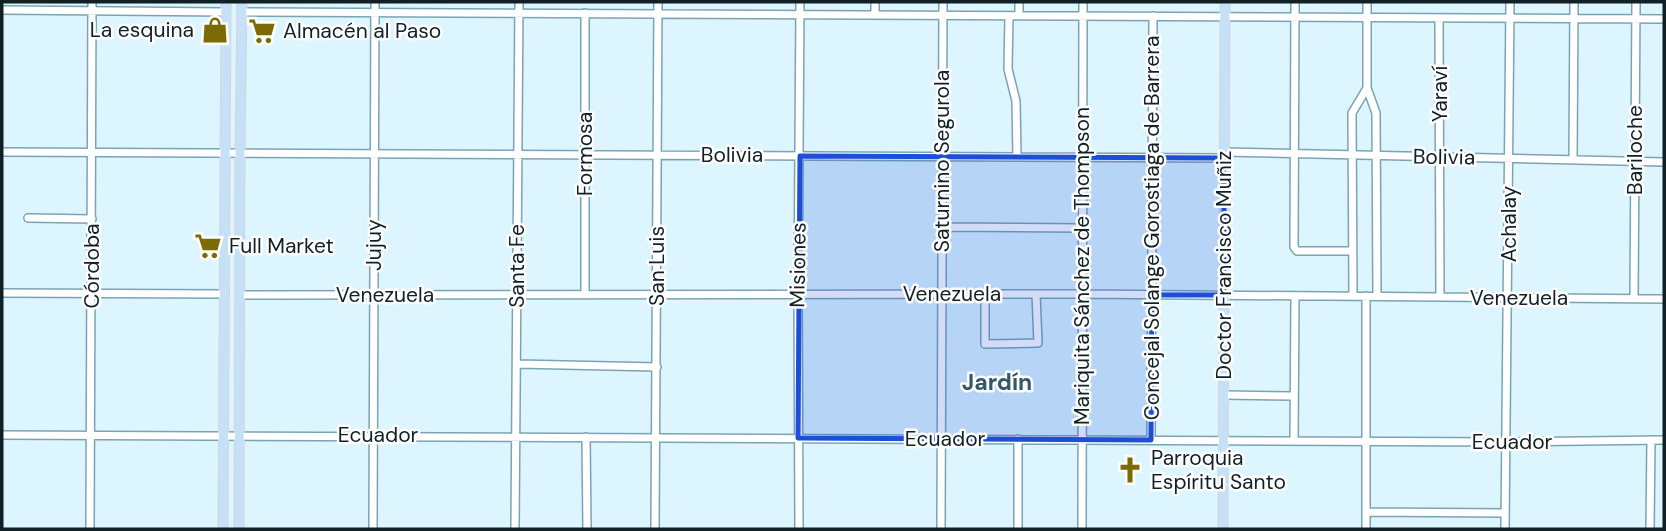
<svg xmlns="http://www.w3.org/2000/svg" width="1666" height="531" viewBox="0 0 1666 531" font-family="'DM Sans',sans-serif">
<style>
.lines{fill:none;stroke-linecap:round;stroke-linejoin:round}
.minor-casing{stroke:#7ba4b2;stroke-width:10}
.major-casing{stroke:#d4d7d8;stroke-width:11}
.minor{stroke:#fff;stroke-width:7}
.major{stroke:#c6e0f7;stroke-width:9}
.marked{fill:#1d4ed8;fill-opacity:0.2;stroke:#1d4ed8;stroke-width:5;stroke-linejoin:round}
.labels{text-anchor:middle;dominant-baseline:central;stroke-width:5;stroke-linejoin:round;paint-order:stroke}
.poi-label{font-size:21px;fill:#102025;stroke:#fdfdfd;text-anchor:start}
.street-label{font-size:21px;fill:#102025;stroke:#fdfdfd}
.neighbourhood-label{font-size:23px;font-weight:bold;fill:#325965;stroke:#fdfdfd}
</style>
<rect width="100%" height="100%" fill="#dcf5fe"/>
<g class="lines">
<g class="minor-casing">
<path id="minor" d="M1019,2v14
M1295,2l-1,245 3,4h55
M1367,2v86l9,25 1,183
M2,10l224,2
M242,12l1422,7
M875,15v-13
M1009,16l-1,53 8,32 1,56
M1439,18l1,279
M2,152l1222,6
M1224,152l440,10
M1573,159l1,-157
M28,218l64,1
M942,227l141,1
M2,293l223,1
M585,294v-281
M985,294v50l53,-1 -2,-49
M241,295l841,-1 582,5
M1353,296l-1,-183 15,-25
M1634,298l2,-296
M517,364l140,3
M1223,395l71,1
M2,435l1504,7 158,-2
M586,437l1,92
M1151,440l2,-424
M1294,441l1,-145
M1366,512l139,1
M90,529l2,-527
M373,529l2,-527
M515,529l4,-527
M655,529l3,-527
M799,529l-1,-235 2,-292
M941,529l2,-527
M1018,529v-90
M1082,529l1,-527
M1366,529v-233
M1505,529l5,-527
M1650,529l1,-89"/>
</g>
<g class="major-casing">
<path id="major" d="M223,529l3,-527
M239,529l1,-376 2,-151
M1223,529l2,-527"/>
</g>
<use href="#minor" class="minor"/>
<use href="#major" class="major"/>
</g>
<path class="marked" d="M800,156l424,2v137h-72l-1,145 -353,-2z"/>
<defs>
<g id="shop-bare" transform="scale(2.1)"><path d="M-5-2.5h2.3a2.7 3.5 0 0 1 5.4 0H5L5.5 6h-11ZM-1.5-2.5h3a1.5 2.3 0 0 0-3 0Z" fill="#7c6b03" stroke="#fdfdfd" stroke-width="2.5" paint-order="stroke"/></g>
<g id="supermarket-bare" transform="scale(2.1)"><path d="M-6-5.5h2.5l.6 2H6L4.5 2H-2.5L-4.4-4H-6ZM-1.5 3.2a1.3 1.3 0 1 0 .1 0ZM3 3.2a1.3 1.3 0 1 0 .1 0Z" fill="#7c6b03" stroke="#fdfdfd" stroke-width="2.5" paint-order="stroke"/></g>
<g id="church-bare" transform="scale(2.1)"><path d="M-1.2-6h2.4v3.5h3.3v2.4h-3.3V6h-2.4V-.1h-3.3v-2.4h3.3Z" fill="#7c6b03" stroke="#fdfdfd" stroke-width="2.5" paint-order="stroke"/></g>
</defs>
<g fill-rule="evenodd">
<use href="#shop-bare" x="215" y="30"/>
<use href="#supermarket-bare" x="262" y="31"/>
<use href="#supermarket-bare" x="208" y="246"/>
<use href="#church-bare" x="1130" y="470"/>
</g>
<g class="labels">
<g class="poi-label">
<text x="194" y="30" text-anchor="end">La esquina</text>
<text x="283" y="31">Almacén al Paso</text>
<text x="229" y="246">Full Market</text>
<text x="1151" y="458">Parroquia<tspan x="1151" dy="24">Espíritu Santo</tspan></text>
</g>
<g class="street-label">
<text transform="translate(1440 94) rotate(-90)">Yaraví</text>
<text transform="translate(1635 150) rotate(-90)">Bariloche</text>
<text transform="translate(585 154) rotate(-90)">Formosa</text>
<text x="732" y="155">Bolivia</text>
<text transform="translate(1444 157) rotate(1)">Bolivia</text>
<text transform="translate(942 161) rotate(-90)">Saturnino Segurola</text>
<text transform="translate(1509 224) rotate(-90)">Achalay</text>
<text transform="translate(1152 228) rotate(-90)">Concejal Solange Gorostiaga de Barrera</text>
<text transform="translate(374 245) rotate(-90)">Jujuy</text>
<text transform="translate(798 265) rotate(-89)">Misiones</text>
<text transform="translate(1224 265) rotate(-90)">Doctor Francisco Muñiz</text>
<text transform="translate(92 266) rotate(-90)">Córdoba</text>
<text transform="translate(517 266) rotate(-90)">Santa Fe</text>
<text transform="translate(657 266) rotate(-90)">San Luis</text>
<text transform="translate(1082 266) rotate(-90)">Mariquita Sánchez de Thompson</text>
<text x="952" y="294">Venezuela</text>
<text x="385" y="295">Venezuela</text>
<text x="1519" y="298">Venezuela</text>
<text x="378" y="435">Ecuador</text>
<text x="945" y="439">Ecuador</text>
<text x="1512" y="442">Ecuador</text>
</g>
<g class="neighbourhood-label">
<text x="997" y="382">Jardín</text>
</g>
</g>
<rect width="1666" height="531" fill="none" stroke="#102025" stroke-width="7"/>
</svg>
